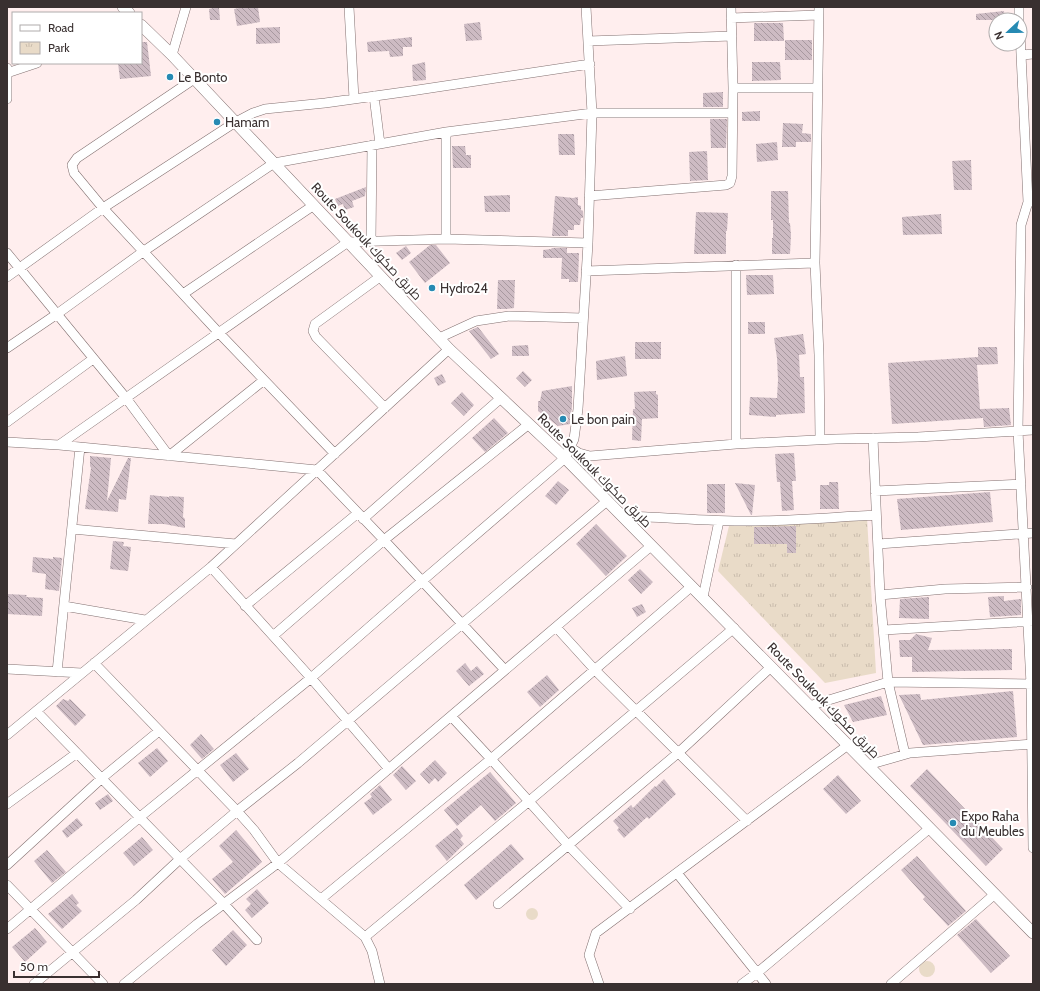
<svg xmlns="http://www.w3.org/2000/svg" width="1040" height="991" viewBox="0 0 1040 991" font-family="Cabin,Cairo,sans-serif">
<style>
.grass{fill:#e9dbc8}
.park{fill:url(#park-tufts)}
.building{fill:url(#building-back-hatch)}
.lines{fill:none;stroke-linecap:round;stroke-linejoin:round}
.minor-casing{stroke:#837171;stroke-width:10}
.tertiary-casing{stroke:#837171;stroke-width:12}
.minor{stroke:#fff;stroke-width:9}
.tertiary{stroke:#fff;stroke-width:11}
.poi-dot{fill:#268ab3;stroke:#fff;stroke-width:1.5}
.labels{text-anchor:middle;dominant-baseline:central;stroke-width:4;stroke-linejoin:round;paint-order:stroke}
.poi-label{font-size:13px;fill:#393030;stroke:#fff;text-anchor:start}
.street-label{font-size:13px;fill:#393030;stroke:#fff}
</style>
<defs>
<pattern id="park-tufts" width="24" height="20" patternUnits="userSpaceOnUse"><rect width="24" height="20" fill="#e9dbc8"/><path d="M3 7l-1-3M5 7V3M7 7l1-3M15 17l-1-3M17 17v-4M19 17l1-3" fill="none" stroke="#c9bcac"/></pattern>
<pattern id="building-back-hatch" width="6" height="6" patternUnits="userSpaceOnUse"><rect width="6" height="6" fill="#cdbbc3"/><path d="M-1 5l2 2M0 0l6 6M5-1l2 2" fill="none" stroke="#a7989f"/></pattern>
</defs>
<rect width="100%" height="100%" fill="#fee"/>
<path class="grass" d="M526 914a6 6 0 1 1 12 0a6 6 0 1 1-12 0Z
M919 969a8 8 0 1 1 16 0a8 8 0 1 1-16 0Z"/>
<path class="park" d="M867,518l9,155 -51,10 -107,-112 11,-45z"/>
<path class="building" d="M244,7h14l2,15 -23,4 -3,-17z
M213,8h6l1,12h-10l-1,-11z
M1004,11l1,9h-29v-6z
M480,22l2,18 -16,1 -2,-17z
M754,23h29l1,18h-30z
M280,27v16l-24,1v-16z
M412,37v10h-9v9l-13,1 -1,-6 -21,1 -1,-10z
M785,40h27v20h-27z
M141,42h6l4,34 -31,3 -2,-16h23z
M425,62l1,18 -13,1 -1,-16z
M752,62h28l1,18 -29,1z
M723,92v15h-20v-14z
M760,111v10h-18v-9z
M710,119h17l-1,29h-15z
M783,123l20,1 -1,9 9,1v8h-15v5h-14z
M558,134h16l1,21h-16z
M777,142l1,18 -21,2 -1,-18z
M452,146h13l1,9h5v13h-18z
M707,151l1,29 -18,1 -1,-29z
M971,160l1,30h-18l-2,-29z
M366,187l-1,9 -13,5 2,6 -9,3 -2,-6 -5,2 -3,-7z
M771,191h17l1,32h1l1,12 -1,19h-18v-16h1v-18h-2z
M510,195v17h-25l-1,-16z
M555,196l18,2 5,-1v8l3,1v4l2,1v7h-2l-1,7h-6v5h-6v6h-16z
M696,212l32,1 -1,18h-1v23h-32z
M941,214l1,20 -39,1 -1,-18z
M430,245h6l14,18 -25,20 -16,-21z
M406,246l5,7 -9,7 -6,-7z
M552,248h15v5h12l-1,29h-9v-3h-8l1,-21h-19v-8l8,-1z
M746,275h27l1,19 -27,1z
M498,280h17l-1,28 -8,1h-9z
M748,322h17v12h-17z
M478,327l18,23 3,4 -8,5 -22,-28z
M803,334l3,20 -7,1 1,22h4l1,36 -29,2v2l-27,-2 1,-18 27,1 1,-18 -1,-22 -3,-20z
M635,342h26v17h-26z
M528,345l1,11h-17v-10z
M978,347h19l1,17 -21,1 3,44 29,-1 2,17 -27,2 -1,-9 -91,6 -4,-61 90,-6z
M625,356l2,20 -30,4 -1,-19z
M523,371l9,9 -7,7 -9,-9z
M442,374l4,8 -8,4 -4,-8z
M572,386v20l-2,18 -12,2 -20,-15v-10h2l2,-10z
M656,391v3l2,1v23l-16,1 -1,22 -9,-1 1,-31h2l-1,-17z
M462,392l12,13 -10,11 -13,-13z
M494,418l14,15 -23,19 -13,-14z
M794,453l2,28h-4l2,29 -12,1 -2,-29h-3l-2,-28z
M90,456l21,2 -4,43 21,-43h3l-5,42 -7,-1 -1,13 -33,-3 6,-41 -1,-2z
M558,481l11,9 -13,15 -11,-9z
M829,482h9l1,27h-19v-24h9z
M735,483l20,2 -3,30h-1z
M707,484h18v29h-18z
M990,492l3,30 -92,8 -4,-31z
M150,495l19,2v-1l15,1 -1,20 2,2v9l-21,-4h-16z
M596,524l31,32 -21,20 -30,-32z
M796,526v27h-9v-9h-33v-17z
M113,541l11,1 -1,4 8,1 -3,24 -18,-2z
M33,557l20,2v-2l9,1 -3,33 -14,-2 1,-15 -14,-2z
M640,569l13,13 -12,12 -13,-14z
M7,594l20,1 -1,2 17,1 -1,18 -35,-2z
M1004,596v5l17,-2v16l-31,2 -2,-20z
M929,597v22l-30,-1 1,-19z
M642,604l4,8 -9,5 -5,-9z
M916,634l16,4 -4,12 84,-1v21l-100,2v-15h-12l-1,-17h11z
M465,663l6,8 6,-5 7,8 -15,12 -13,-15z
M547,675l12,15 -19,17 -13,-15z
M1013,691l4,46 -94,8 -24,-50 21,-1 1,6z
M881,696l6,19 -34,7 -9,-17z
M63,699l5,2 2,-2 16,16 -11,11 -19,-20z
M201,734l13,15 -12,10 -12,-14z
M157,748l11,13 -18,16 -12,-14z
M236,753l13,16 -16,13 -13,-17z
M435,760l12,13 -9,9 -3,-4 -6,6 -9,-10z
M402,766l14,15 -10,9 -13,-15z
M927,769l76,80 -17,17 -76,-80z
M490,772l26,31 -21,18 -14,-16 -24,21 -13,-16z
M838,775l23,26 -15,13 -23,-25z
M664,779l12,15 -27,25 -2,-2 -23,21 -7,-8 2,-2 -6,-7 18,-16 2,3 22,-22 1,1z
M380,785l12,15 -19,15 -9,-12 8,-6 -2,-3z
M108,794l5,7 -13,9 -5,-7z
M77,818l6,7 -16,13 -5,-7z
M457,828l6,8 -3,3 4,5 -17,17 -12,-15z
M236,830l17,20 9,12 -37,32 -13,-15 21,-17 -14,-16z
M142,837l11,13 -19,16 -11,-13z
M511,844l13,15 -48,41 -12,-15z
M47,850l19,22 -14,11 -18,-22z
M917,856l49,55 -18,15 -25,-27 2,-2 -24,-27z
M257,889l12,14 -17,15 -7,-8 6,-6 -5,-5z
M72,894l7,9 -3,2 6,6 -20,18 -14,-15z
M976,919l34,37 -19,17 -34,-38z
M35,928l12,14 -22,20 -13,-15z
M233,930l14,15 -21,21 -14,-16z"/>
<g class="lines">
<g class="minor-casing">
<path id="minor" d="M349,7l5,92
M819,7l-4,256 4,92 1,84
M1019,7v13
M731,18l87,-3
M1020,33l8,169
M588,41l144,-5
M172,55l14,-48
M1022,55l11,-1
M7,68v31
M7,73l30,-10
M194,79l-117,79 -5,7 2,8 29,35 116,125 116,121
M733,88h84
M374,96l6,48
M446,132v107
M589,196l137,-11 4,-2 2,-7 1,-88 -2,-81
M1033,202h-5l-7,23 -3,206 13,253 2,164
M371,241l1,-96
M7,253l50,61 87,-63 130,-88 172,-31 146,-19h140
M736,265v179
M586,271l229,-8
M381,276l-66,48 -2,7 3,6 69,71
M7,277l96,-69 131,-85 19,-10 12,-4 60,-6 86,-12 179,-27
M183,294l131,-89
M439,338l37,-17 33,-5 74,2
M7,348l50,-34 69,84 43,58 95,-76
M7,422l86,-63
M873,438l7,157 8,87 17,72
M7,442l52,3 258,25 67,70 121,130
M59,445l289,-203 98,-3 142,4
M571,448l8,5 11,3 146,-12 100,-5 82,-2 115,-7
M875,491l146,-7
M622,516c42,1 84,5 126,5 42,0 86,-4 128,-6
M363,519l138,-121
M72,529l164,15
M878,544l155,-11
M211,567l100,111 111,-97 143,-123 9,-19 4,-30 10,-166 4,-130 -6,-106
M880,595l65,-6 82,-2
M703,597l16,-76
M64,606l81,14
M245,606l113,-93
M556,627l39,43 152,151
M884,630l149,-9
M273,636l111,-96 145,-116
M94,663l143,148 17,19 24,33 87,74 7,14 8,33
M7,669l75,4
M57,672l23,-225
M809,706l79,-24 145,2
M36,711l188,193 33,36
M451,716l40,43 77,86 62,64
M7,735l204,-168 238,-218
M868,765l42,-12 123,-9
M7,804l70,-51
M7,865l95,-87 57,-47
M677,873l89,111
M7,885l96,99
M321,899l170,-140 201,-173
M498,904l180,-151 93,-86
M7,929l133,-112 171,-139 78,91
M365,937l163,-135 206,-174
M34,984l102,-84 44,-41 57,-48 61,-48 309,-262
M124,984l73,-60 81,-61 373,-317
M599,984l-10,-29 7,-22 252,-188
M742,984l15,-11 173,-145
M891,984l104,-90"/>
</g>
<g class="tertiary-casing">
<path id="tertiary" d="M123,7l6,6
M141,25l31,30 277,294 116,109 468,475"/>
</g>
<use href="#minor" class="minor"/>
<use href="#tertiary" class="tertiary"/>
</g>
<g class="poi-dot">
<circle cx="170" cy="77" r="4"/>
<circle cx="217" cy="122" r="4"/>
<circle cx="432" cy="288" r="4"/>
<circle cx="563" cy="419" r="4"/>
<circle cx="953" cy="823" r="4"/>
</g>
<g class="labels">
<g class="poi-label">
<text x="178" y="77">Le Bonto</text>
<text x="225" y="122">Hamam</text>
<text x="440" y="288">Hydro24</text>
<text x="571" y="419">Le bon pain</text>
<text x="961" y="816">Expo Raha<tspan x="961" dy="15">du Meubles</tspan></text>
</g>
<g class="street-label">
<text transform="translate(367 241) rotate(47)">Route Soukouk طريق صكوك</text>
<text transform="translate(595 470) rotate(45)">Route Soukouk طريق صكوك</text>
<text transform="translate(824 700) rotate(46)">Route Soukouk طريق صكوك</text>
</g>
</g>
<rect width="1040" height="991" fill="none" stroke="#393030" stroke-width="16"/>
<rect x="12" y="12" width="130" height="52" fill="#ffffff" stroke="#b0acac"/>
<rect x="20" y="25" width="20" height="6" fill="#ffffff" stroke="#b0acac"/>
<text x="48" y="32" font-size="12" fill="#393030">Road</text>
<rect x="20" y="42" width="20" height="12" fill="url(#park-tufts)" stroke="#b0acac"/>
<text x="48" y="52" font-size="12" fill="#393030">Park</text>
<g transform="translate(1008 32) rotate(248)"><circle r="19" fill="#ffffff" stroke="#b0acac"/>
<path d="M0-3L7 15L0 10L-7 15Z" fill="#268ab3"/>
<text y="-6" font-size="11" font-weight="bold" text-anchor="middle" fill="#393030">N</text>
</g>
<path d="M14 971v6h85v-6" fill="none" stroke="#393030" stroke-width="2"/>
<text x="20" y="971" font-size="12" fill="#393030" stroke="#ffffff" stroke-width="3" paint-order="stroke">50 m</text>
</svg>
